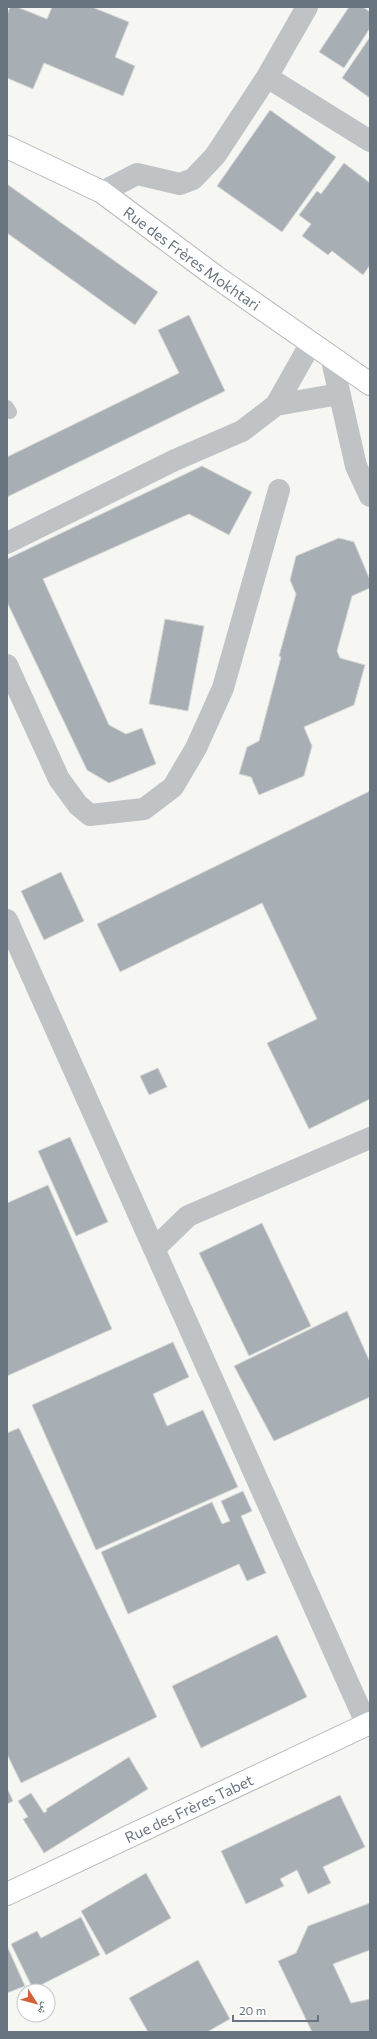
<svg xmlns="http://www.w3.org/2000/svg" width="377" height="2039" viewBox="0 0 377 2039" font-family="Commissioner,'Noto Naskh Arabic',sans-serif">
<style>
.building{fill:#a8afb4;stroke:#d7d7d5}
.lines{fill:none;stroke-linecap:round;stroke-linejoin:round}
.secondary-casing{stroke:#b4b8bc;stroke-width:24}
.lane{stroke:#bfc3c6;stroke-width:14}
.street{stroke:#bfc3c6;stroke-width:22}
.secondary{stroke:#fff;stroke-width:22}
.labels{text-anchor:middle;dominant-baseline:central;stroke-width:4;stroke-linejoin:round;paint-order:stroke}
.street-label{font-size:15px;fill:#687581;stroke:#fff}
</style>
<rect width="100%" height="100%" fill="#f6f6f3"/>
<path class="building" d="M10,7h7l30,12 5,-12h40l37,15 -14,35 20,9 -12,30 -79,-33 -11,26 -26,-11v-63z
M349,7h14l7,5v16l-26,40 -25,-16z
M370,37v61l-28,-20z
M270,110l66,47 -54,75 -65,-46z
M344,163l26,20v82l-7,10 -31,-24 -4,4 -26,-19 9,-12 -12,-9 18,-24 4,3z
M7,184l151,108 -23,33 -128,-92z
M189,315l36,76 -218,106v-40l172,-84 -21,-43z
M202,466l50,26 -23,43 -40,-21 -146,65 66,146 17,9 16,-6 14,36 -47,19 -22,-13 -80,-168v-43z
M339,538l15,4 16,38v8l-18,8 -15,55 3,7 25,7 -11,40 -50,22 8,19 -8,30 -45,19 -8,-18 -12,-3 8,-27 12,-6 22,-84 -2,-1 17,-62 -6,-14 6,-24z
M165,619l39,7 -16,85 -39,-7z
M370,791v308l-61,30 -42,-86 50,-24 -55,-116 -142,69 -23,-48z
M61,872l23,49 -40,19 -23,-49z
M158,1068l9,19 -18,8 -9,-19z
M70,1137l38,85 -32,14 -38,-85z
M48,1185l64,144 -105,47v-173z
M262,1223l49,103 -62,30 -50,-103z
M347,1311l23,51v35l-96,44 -40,-75z
M173,1342l16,35 -36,17 14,32 36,-16 35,77 -142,63 -64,-145z
M19,1428l138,289 -136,66 -14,-29v-321z
M243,1491l9,20 -11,5 25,57 -19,8 -8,-17 -111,50 -27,-62 111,-50 10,22 8,-3 -9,-20z
M277,1635l30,62 -106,51 -29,-62z
M129,1757l19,32 -104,64 -21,-34 5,-2 -10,-16 13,-8 13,20 3,-2 -1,-2z
M7,1788l6,13 -6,3z
M340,1795l25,52 -42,20 8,16 -23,11 -11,-24 -17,9 4,7 -38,18 -25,-53z
M146,1873l25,45 -65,37 -25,-44z
M370,1903v47l-37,14 18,39 19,-4v33h-58l-34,-71 18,-8 12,-27z
M81,1917l19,38 -67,34 -22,-45 26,-13 4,7z
M7,1946l18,40 -18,7z
M198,1960l32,59 -23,13h-59l-19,-34z"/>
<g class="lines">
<g class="secondary-casing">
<g id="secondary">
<path id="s1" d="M7,147l95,45 113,84 155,108"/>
<path id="s2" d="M7,1894l363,-171"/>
</g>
</g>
<path class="lane" d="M7,407l3,5"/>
<path class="street" d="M267,77l103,64
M102,192l35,-18 43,10 13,-5 22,-23 52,-79 40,-70
M331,356l25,110 14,30
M276,405l63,-11
M7,543l168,-83 67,-29 34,-26 35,-62
M7,665l52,114 19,26 12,10 54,-6 29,-22 23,-39 27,-60 56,-198
M7,920l360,805
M154,1249l34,-33 182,-78"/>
<use href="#secondary" class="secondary"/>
</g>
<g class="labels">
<g class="street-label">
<text stroke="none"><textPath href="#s1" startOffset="217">Rue des Frères Mokhtari</textPath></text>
<text stroke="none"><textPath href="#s2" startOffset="201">Rue des Frères Tabet</textPath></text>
</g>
</g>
<rect width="377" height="2039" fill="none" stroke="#687581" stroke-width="16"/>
<g transform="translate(36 2003) rotate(126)"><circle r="19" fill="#ffffff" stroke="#c3c8cd"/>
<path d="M0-3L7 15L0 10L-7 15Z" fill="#d26137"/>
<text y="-6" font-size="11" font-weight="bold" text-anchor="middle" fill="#687581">ش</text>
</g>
<path d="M233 2015v6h85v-6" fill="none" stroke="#687581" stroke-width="2"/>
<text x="239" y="2015" font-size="12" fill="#687581" stroke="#ffffff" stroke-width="3" paint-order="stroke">20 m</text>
</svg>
